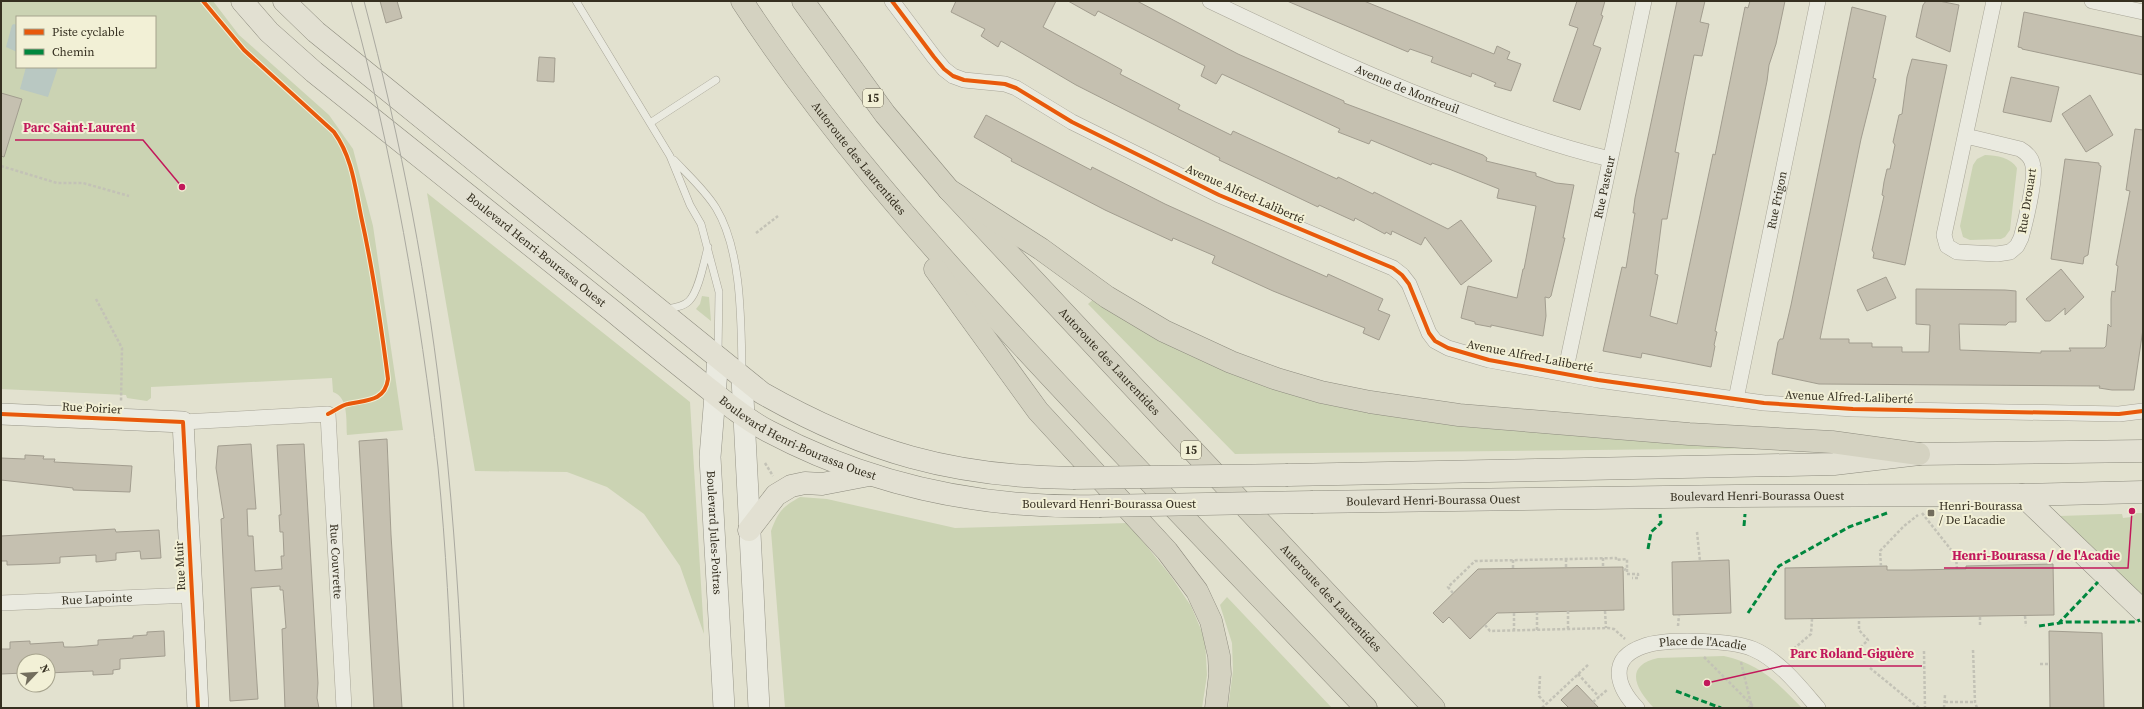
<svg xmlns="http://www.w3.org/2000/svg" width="2144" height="709" viewBox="0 0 2144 709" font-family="'Source Serif 4',serif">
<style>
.green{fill:#cbd3b3;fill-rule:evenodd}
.water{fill:#b9c8c2}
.building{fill:#c5c0b0;stroke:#a29d8f}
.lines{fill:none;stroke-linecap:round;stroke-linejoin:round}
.lane-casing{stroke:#a8a597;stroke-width:8}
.street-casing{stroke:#a8a597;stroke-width:16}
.secondary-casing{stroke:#979588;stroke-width:22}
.primary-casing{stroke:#8d8b7e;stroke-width:23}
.highway-casing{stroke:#8d8b7e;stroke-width:23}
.path{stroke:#c3c2b6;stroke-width:2.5;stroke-dasharray:3 2;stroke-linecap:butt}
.lane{stroke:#eaeae0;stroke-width:7}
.street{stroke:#eaeae0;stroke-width:15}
.secondary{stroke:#eaeae0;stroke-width:21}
.primary{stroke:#e2e0d2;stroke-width:22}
.highway{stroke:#d4d2c1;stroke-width:22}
.tram{stroke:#aaa9a0;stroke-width:1}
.primary-bridge-casing{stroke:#8d8b7e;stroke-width:23;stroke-linecap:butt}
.primary-bridge{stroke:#e2e0d2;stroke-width:22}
.quiet{stroke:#00873e;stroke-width:3;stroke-dasharray:6 3;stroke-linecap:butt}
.cycleway-casing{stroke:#f2f0d6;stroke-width:6}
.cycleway{stroke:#e8590c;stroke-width:4}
.poi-dot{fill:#726d5d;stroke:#f2f0d6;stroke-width:1.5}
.labels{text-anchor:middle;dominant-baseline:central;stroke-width:4;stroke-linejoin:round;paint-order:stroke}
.shield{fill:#f2f0d6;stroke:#6e6957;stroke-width:1}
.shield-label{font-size:11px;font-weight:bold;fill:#352f20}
.street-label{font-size:12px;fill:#352f20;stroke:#f2f0d6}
.poi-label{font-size:12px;fill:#352f20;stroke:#f2f0d6;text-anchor:start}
.leader{fill:none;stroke:#c2185b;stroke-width:1.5}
.callout-dot{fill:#c2185b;stroke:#f2f0d6;stroke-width:1.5}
.callout-label{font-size:13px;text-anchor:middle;font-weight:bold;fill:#c2185b;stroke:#f2f0d6;stroke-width:4;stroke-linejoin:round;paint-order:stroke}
</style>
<rect width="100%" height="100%" fill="#e2e1cf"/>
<path class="green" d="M1,1h212l26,34 90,80 24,34 20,77 30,204 -56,5c-1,-13 2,-38 -14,-43l-1,-14 -181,9v11l-4,3 -20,-3 -1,-3 -125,-6zM17,17h138v50h-138z
M1985,155c12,0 26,3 32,13l-7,62 -5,7 -4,2 -31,1 -7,-3 -3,-11 13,-61 4,-6z
M427,193l263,209 14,232 -24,-68 -36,-52 -37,-27 -40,-15 -92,-1z
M702,296l7,1 2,24 -15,-12 4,-5z
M1096,297l177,88 507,63 -545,6 -147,-150z
M800,497l27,2 128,29 173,-5 42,52 21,31 14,33 2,36 -5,33h-417l-14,-177c7,-19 11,-24 29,-34z
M2135,513h8v88l-84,-85 63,-2 1,4 8,-1z
M1227,597l105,111h-104l5,-37 -1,-28 -12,-38z
M1724,656c36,8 53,26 78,52h-148c-18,-19 -31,-42 4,-50z"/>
<path class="water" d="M14,24l3,1v27l-11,-5 6,-22z
M26,67h32l-10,30 -28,-8z"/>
<path class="building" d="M380,1h17l5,17 -16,5z
M956,1h100l-13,26 79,43 -2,4 60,31 -2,4 53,26 2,-4 104,48 1,-2 35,17 1,-2 74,37 13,-9 31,41 -31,24 -36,-48 -4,8 -29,-14 -1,4 -5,-3 -1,2 -30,-16 -1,3 -35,-16 -1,2 -99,-47 1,-2 -144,-73 -75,-44 -3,6 -17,-11 4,-7 -34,-17z
M1068,1h69l101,53 106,47v2l139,52 4,3 -1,3 50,12v3l20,7 18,2 -11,53h2l-14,58 -2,2 -4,-1 1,19 -3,20 -52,-11v2l-16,-3v-2l-14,-4 7,-32 49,12 6,-29h1l12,-63 -39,-8 2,-9 -50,-20 -17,-6 -1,2 -60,-25 -2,4 -31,-12 2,-3 -118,-55 -6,10 -15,-8 4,-10 -107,-55 -3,5 -2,-1z
M1287,1h77l130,53 3,-8 13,6 -3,7 14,5 -10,27 -17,-5 2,-3 -24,-10 -1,4 -40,-15 2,-5 -23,-8 -2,3z
M1577,1h28l-4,14 2,1 -10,29 8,3 -21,62 -27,-9 25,-73 -9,-3z
M1677,1h28l-5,21 9,2 -7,32 -8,-1 -9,45 -10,52 4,1 -12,66h-5l-7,55 3,1 -8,41 27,8 36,-170 2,1 30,-148 3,1 2,-7h35l-9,43 -7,21 -2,16 -52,250 2,1 -3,13 1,1 -4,21 -69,-14 -1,5 -38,-7 19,-84 4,1 9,-55h-2l2,-15z
M1926,1h13l20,4 -9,47 -34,-15 7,-32z
M1852,7l34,9 -13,62 3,1 -15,60 -41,200h29v4h23v4h30v5h27l1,-27 -14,-1v-35l89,1 11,1v31h-7l-3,3 -47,-1 1,26 81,3v-2h30l-2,-3h35l2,-2 2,-22 3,3v-28l1,-8 3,1 3,-26 -2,-1 14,-74 -4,-1 9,-61 8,1v199l-9,61h-22l-13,-2 1,-2 -281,-2 -47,-10 6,-32 2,-3h3l8,-34z
M2024,12l119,25v38l-121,-26v-1l-4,-1z
M539,57l16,1 -1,24 -17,-1z
M1912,59l35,6 -42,200 -32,-7 1,-5 -2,-3 12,-54 -2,-1 2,-13 3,-13h3l5,-24 -2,-3 6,-27 3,-1 5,-37z
M2011,77l48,10 -8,35 -48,-10z
M1,93l21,6 -18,58 -3,-1z
M2090,95l23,40 -27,17 -24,-38z
M986,115l105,55 1,-3 73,37 128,58 34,15 1,-3 55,25 -5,11 12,5 -11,25 -16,-7 2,-5 -92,-37 -61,-28 3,-7 -42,-18 -1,3 -67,-31 -94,-49 1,-2 -38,-22z
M2065,159l34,4v2l2,1 -13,89 -4,2 -1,7 -32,-5z
M2061,269l23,28 -19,18v-7l-15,13h-5l-19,-22z
M1886,277l10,21 -29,13 -10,-21z
M387,439l4,96 11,173h-28l-15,-267z
M251,444l5,65h-9l1,27h5l2,35 27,-2 -1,-13h3l-1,-24h-3l-1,-17h2l-4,-70 27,-1 14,239 -1,15 2,10h-34l-3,-79 4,-1 -3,-38h-3v-4l-29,2 7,111 -28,2 -9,-182 3,-1 -8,-50 2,-22z
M25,455l19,1 -1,3h12l-1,3 78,4 -2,26 -57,-2v-2l-72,-8v-22l24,1z
M115,529l1,3 43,-2 2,28 -20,1 -1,-8 -24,2v7l-20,2v-7l-36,2v6l-20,1 -33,1v-4h-6v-25z
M1729,560l2,53 -58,2 -1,-53z
M2053,564l1,51 -269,4v-51l102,-2v4h24l55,-1v-3z
M1623,567l1,43 -127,3 -27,26 -21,-22 -6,6 -10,-10 45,-44z
M164,631l1,25 -45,3v10l-7,1v4l-20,1v-4l-45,2v-12h-24v12l-23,1v-25h9v-7l20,-1v3l33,-2 1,5h10l24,-2v-5l35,-2v-2l14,-1v-3z
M2049,631l53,2 2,75h-54z
M1577,685l22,23h-30l-8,-8z"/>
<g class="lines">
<g class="lane-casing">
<path id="lane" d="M576,1l94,155 20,49 11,19 18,68 -1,61
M650,123l66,-43
M674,160c14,15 31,30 42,48 26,43 25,113 26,163
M665,309c8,-1 18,-2 24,-8 10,-10 15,-40 19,-54"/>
</g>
<g class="street-casing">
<g id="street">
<path d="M892,1l42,56 10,12 9,7 11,4 41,4 11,4 56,34 147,73 174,73 9,7 7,9 20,49 6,8 13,7 41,12 109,20 166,23 89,6 266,5 24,-3"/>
<path id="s1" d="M1210,1c86,41 172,81 262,114 45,17 91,33 138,44"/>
<path d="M2092,1l51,11"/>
<path d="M1966,136l54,13c7,4 12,9 13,17 3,13 -8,58 -12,72l-4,8 -7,6 -13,2 -40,-2 -10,-6 -3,-11 50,-234"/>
<path id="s2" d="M1565,373l79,-372"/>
<path id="s3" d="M1736,399l82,-398"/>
<path id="s4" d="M183,422l145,-8 16,294"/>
<path id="s5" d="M1,603l191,-8"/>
<path id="s6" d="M1637,708c-21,-22 -29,-50 7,-62 21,-8 88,-6 109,3 26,11 47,38 65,59"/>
</g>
</g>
<g class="secondary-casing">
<g id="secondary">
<path id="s7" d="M718,358l-8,99 14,251"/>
<path d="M742,378l17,330"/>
<path d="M1,414l182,8 15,286"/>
</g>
</g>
<g class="primary-casing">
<g id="primary">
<path id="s8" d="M242,1l27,31 45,40c100,80 200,160 300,240 30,25 60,49 90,73 20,16 41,34 64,46 104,55 214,78 331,75"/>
<path d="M284,1l32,31 446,361c104,59 191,84 311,85"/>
<path d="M1288,475l546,-11 85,-10 224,-3"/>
<path d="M2022,495l121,116"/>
<path id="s9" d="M1313,502l422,-6 287,-1 121,-3"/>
<path d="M749,530l27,-35 15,-9 14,-3 17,1 47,-9"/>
</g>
</g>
<g class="highway-casing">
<g id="highway">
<path id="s10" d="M742,1c79,121 174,229 271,335 116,126 235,248 353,372"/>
<path id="s11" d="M803,1l82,113 64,76 485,518"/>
<path d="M949,190l92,59 66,48 57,34 67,31 46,17 44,13 49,10 89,13 230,19 143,8 87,12"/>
<path d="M935,269l103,142 129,140 30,40 14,30 8,35 1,18 -4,34"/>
</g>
</g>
<path class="path" d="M1,166l56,17h26l46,13
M756,233l22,-17
M96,299l26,49 -1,54
M765,463l8,13
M1922,513l34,43 1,13
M1697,532l3,29
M1603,558v9
M1566,559v9
M1513,560v9
M1881,566l-1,-15 24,-25 14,-11
M1627,569v5h11v4h-6
M1453,593l-5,-6 27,-26 141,-3v2l11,-1v10l-4,1
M1568,611v18
M1605,611l1,17
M1537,612v18
M1514,613v17
M2025,616l1,10
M1980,617v10
M1485,625l5,6 118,-3 6,1 11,10
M1678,626l1,-11
M1973,650l2,52 2,6
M1857,651l11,-11 -9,-10v-12
M1924,651l1,57
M1790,652l21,-18 1,-15
M1704,657l48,48 -4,3
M1741,662l11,46
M2040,664h9
M1870,668l49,40
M1578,674l21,23
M1540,676l-1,20 7,8
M1593,702l14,-12
M1945,702h30
M1542,708l47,-44
M1944,708l1,-13"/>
<use href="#lane" class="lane"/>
<use href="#street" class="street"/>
<use href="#secondary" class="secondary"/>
<use href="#primary" class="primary"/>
<use href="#highway" class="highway"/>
<path class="tram" d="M351,1c42,153 69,309 87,466 8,80 12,161 15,241
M364,1c37,140 65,283 80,427 10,93 16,187 20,280"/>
<g class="primary-bridge-casing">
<path id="primary-bridge" d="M1073,478l215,-3
M1099,506l214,-4"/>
</g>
<use href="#primary-bridge" class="primary-bridge"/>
<path class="quiet" d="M1744,526l1,-12
M1648,549l3,-17 10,-9 -1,-9
M1748,613l31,-47 70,-39 38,-14
M2058,624l40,-42
M2039,626l27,-4h69l5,-2
M1676,691l45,17"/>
<g class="cycleway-casing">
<path id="cycleway" d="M203,1l41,49 90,82c18,25 21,54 27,84 12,54 20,108 27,163 -3,23 -23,21 -40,25 -6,1 -14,7 -20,10
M892,1l42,56 10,12 9,7 11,4 41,4 11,4 56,34 147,73 174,73 9,7 7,9 20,49 6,8 13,7 41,12 109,20 166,23 89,6 266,5 24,-3
M1,414l182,8 15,286"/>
</g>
<use href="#cycleway" class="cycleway"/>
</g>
<rect class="poi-dot" x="1927" y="509" width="8" height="8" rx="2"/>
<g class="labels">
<g class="shield">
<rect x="863" y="89" width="20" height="18" rx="3"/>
<rect x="1181" y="441" width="20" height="18" rx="3"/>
</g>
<g class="shield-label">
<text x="873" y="98">15</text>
<text x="1191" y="450">15</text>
</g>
<g class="street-label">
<text stroke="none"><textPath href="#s1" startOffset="216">Avenue de Montreuil</textPath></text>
<text stroke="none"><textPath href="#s10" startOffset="196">Autoroute des Laurentides</textPath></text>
<text stroke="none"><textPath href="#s2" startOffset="190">Rue Pasteur</textPath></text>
<text transform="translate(1245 194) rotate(24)">Avenue Alfred-Laliberté</text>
<text stroke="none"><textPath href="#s3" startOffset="203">Rue Frigon</textPath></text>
<text transform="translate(2027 201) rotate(-81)">Rue Drouart</text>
<text stroke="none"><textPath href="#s8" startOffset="386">Boulevard Henri-Bourassa Ouest</textPath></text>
<text transform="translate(1530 356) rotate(11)">Avenue Alfred-Laliberté</text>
<text stroke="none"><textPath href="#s11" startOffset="474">Autoroute des Laurentides</textPath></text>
<text transform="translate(1849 397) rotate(2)">Avenue Alfred-Laliberté</text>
<text transform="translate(92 408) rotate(3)">Rue Poirier</text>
<text stroke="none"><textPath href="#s8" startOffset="710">Boulevard Henri-Bourassa Ouest</textPath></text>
<text stroke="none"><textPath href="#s9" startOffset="444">Boulevard Henri-Bourassa Ouest</textPath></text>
<text stroke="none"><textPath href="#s9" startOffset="120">Boulevard Henri-Bourassa Ouest</textPath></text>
<text x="1109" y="504">Boulevard Henri-Bourassa Ouest</text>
<text stroke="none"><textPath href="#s7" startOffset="175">Boulevard Jules-Poitras</textPath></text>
<text stroke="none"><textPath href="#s4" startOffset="293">Rue Couvrette</textPath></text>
<text transform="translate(180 566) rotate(-93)">Rue Muir</text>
<text stroke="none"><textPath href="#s5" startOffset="96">Rue Lapointe</textPath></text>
<text stroke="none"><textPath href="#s11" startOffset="798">Autoroute des Laurentides</textPath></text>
<text stroke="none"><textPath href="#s6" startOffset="139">Place de l'Acadie</textPath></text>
</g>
<g class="poi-label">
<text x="1939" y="506">Henri-Bourassa<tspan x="1939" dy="14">/ De L'acadie</tspan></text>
</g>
</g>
<path class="leader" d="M182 187L143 140H15M2132 511L2128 568H1944M1707 683L1782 666H1922"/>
<g class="callout-dot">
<circle cx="182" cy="187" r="4"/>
<circle cx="2132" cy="511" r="4"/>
<circle cx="1707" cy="683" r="4"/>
</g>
<g class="callout-label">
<text x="79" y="132">Parc Saint-Laurent</text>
<text x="2036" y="560">Henri-Bourassa / de l'Acadie</text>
<text x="1852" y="658">Parc Roland-Giguère</text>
</g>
<rect width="2144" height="709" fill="none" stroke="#352f20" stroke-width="4"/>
<rect x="16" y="16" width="140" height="52" fill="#f2f0d6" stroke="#a6a38d"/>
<rect x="24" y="29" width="20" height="6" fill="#e8590c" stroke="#a6a38d"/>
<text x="52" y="36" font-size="12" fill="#352f20">Piste cyclable</text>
<rect x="24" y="49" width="20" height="6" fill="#00873e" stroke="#a6a38d"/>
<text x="52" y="56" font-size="12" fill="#352f20">Chemin</text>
<g transform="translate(36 673) rotate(65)"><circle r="19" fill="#f2f0d6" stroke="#a6a38d"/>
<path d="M0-3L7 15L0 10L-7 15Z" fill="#726d5d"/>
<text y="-6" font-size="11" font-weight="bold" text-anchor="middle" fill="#352f20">N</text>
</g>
</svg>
